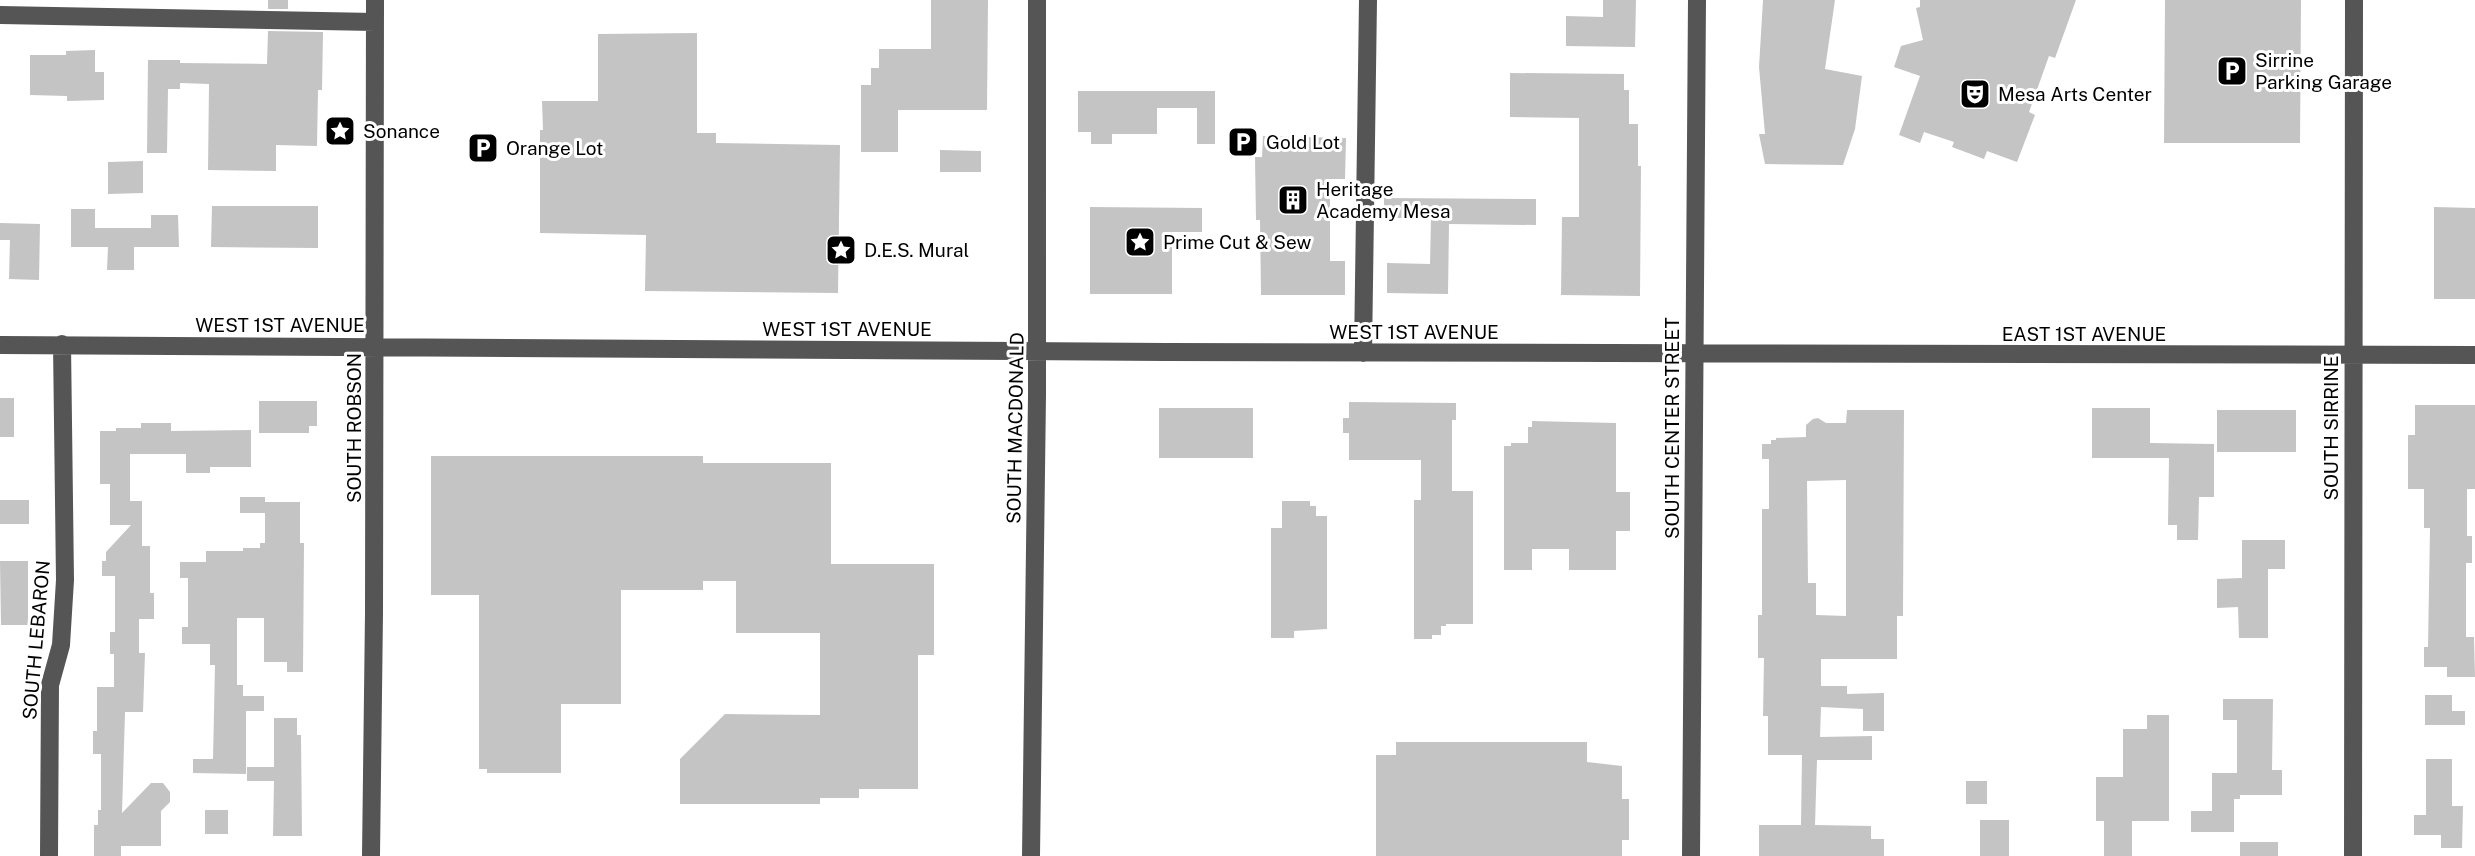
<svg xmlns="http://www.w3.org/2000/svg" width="2475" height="856" viewBox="0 0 2475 856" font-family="'Public Sans',sans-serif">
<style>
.building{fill:#c4c4c4;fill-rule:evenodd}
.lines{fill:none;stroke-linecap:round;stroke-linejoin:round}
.minor{stroke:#555;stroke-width:18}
.labels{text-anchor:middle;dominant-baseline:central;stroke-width:6;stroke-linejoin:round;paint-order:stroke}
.poi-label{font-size:19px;fill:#000;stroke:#fff;text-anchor:start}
.street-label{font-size:19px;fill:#000;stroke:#fff}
</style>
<rect width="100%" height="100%" fill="#fff"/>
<path class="building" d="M268,0h20v9h-20z
M931,0h57l-1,110h-89v42h-37v-67h10v-17h8v-19h52z
M1603,0h33l-1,47 -69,-1v-30l37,1z
M1763,0h72l-10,69 37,7 -7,53 -12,36 -78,-1 -6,-30h6l-6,-67z
M1920,0h156l-21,58 -6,-2 -20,56 6,3 -18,47 -30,-11 -3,8 -32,-12 2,-5 -30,-10 -4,11 -21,-8 21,-59 -26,-9 7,-21 22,-6 -7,-32 4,-1z
M2165,0h136l-1,143h-136z
M268,31l55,1 -1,58h-4l-1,56 -41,-1v26l-68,-1 1,-86 -29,-1v6h-12l-1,64h-20l1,-93h32v3l87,1z
M697,33v100h19v10l124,2 -2,148 -193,-2 1,-56 -106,-2v-103h3l-1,-29h56v-67z
M95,50v22h9v28l-37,1v-5l-37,-1v-40h36v-4z
M1510,73l114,1v16h5v34h9v42h3l-1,130 -79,-1 1,-78h17v-99l-69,-1z
M1078,91h137v53h-18v-36h-40v26h-45v10h-21v-12h-13z
M1263,136l83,2 -1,41h-15v82h15v34h-84l-1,-75h-4l-1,-63h7z
M940,150l41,1v21h-41z
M143,161v32l-35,1v-32z
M1384,198l152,1v26l-87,-1 -1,70 -61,-1v-30l43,1 1,-46h-47z
M212,206h106v42l-107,-1z
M1090,207l112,1v24h-30v62h-82z
M2434,207l41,1v91h-41z
M71,209h24v19h56v-13h27l1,32h-45v23h-27l1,-23h-37z
M0,223l40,1 -1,56 -30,-1 1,-39h-10z
M0,398h14v39h-14z
M259,401h58v25h-8v7h-50z
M1349,402l107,1v17h-4v71h21v133h-27v2h-5v9h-9v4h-18v-139h7v-40h-72v-27h-6v-15h6z
M2415,405h60v84h-8v47h5v27h-6v74h8l1,40h-28v-10h-23v-20h4l2,-119h-6v-39h-16v-54h7z
M1159,408h94v50h-94z
M2092,408h58v35l64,1v53h-15l-1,43h-21v-15h-9l1,-67h-77z
M1847,410h57l-1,206h-6v43h-76v27h26v8l37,-1v38h-21v-22l-42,-2 -1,30 52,-1v24h-55l-2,65 56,1v13h13v17h-125v-31h42l1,-70h-34v-39h-5l1,-58h-6v-43h4v-106h7v-50h-7v-15h9v-4h5v-2l30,-1v-12l7,-6 5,-1 8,5h20zM1846,480v136l-30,-1v-32h-8l-1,-102z
M2217,410h79v42h-79z
M1532,421l84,2v69h14v39h-14v39h-47v-21h-37v21h-28v-124h7v-3h17v-16h4z
M141,423h30v8l80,-1v37h-41v6h-24v-19h-56v47h12v45h8v47h4v26h-15v34h6l-2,59h-18l-3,101 29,-30h12l7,9v10l-9,9v35h-40v10h-27v-31h4v-15h3v-56h-8v-23h4v-44h17v-33h-4v-22h5v-56h-13v-15h4v-9l25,-27h-21v-41h-10v-53h16v-3h25z
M431,456h272v7h128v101h103v91h-16v134h-59v9h-39v6h-140v-45l45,-45 95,1v-82h-84v-52h-33v9h-82v114h-60v69h-74v-4h-8v-174h-48z
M240,497h25v16h-25z
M0,500h29v24h-29z
M1282,501h28v5h6v10h11v113l-33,2v7h-23v-110h11z
M265,502h35v41h4l-1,129h-16v-10h-23v-44h-27v67h6v11h21v15h-18v63l-53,-1v-14h20l2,-94h-5v-21h-28v-17h6v-49h-8v-16h26v-11h37v-3h17v-5h5z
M2242,540h43v29h-17v69h-29l-1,-31 -21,1v-29l25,-1z
M0,561h28v64h-27z
M2425,695h27v16h13v14h-40z
M2223,699h50l-1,71h10v25h-42v4h-6v33h-43v-21h21v-38h25v-53h-14z
M2147,715h22v106h-37v35h-28v-35h-8v-44h27v-48h24z
M274,718h23v17h4l1,101h-29l1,-55h-27v-14h27z
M1396,742h191v20l35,4v33h7v41h-7v16h-246v-101h20z
M2426,759h26v47h11l-1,42h-21v-13h-27v-20h12z
M1966,781h21v23h-21z
M205,810h23v24h-23z
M1980,820h29v36h-29z
M2240,842h38v14h-38z"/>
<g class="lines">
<path class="minor" d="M0,15l375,7
M0,345l1166,7 1309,3
M1363,353l5,-353
M49,856l1,-171 11,-40 4,-65 -3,-236
M371,856l3,-243 1,-613
M1031,856l6,-461v-395
M1691,856l6,-856
M2353,856l1,-856"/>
</g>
<defs>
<g id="parking-square" transform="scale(1.575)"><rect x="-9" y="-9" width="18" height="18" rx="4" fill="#000" stroke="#fff"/><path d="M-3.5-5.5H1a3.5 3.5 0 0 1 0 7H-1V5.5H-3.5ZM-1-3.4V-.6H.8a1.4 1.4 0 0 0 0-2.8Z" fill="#fff"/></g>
<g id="theatre-square" transform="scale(1.575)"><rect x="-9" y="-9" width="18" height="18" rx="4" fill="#000" stroke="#fff"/><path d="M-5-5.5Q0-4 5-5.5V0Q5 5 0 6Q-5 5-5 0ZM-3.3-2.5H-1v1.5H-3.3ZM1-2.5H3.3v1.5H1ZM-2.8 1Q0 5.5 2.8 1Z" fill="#fff"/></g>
<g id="sight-square" transform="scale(1.575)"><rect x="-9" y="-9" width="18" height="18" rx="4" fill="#000" stroke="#fff"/><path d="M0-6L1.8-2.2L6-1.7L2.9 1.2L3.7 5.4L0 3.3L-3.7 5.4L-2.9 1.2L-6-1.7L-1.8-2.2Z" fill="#fff"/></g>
<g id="building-square" transform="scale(1.575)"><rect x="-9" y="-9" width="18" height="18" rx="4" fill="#000" stroke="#fff"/><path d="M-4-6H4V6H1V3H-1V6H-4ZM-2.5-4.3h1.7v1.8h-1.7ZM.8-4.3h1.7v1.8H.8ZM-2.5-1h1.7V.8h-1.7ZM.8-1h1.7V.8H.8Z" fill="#fff"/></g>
</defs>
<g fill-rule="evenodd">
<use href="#parking-square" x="2232" y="71"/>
<use href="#theatre-square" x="1975" y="94"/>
<use href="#sight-square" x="340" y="131"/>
<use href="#parking-square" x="1243" y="142"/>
<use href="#parking-square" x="483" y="148"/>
<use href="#building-square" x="1293" y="200"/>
<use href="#sight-square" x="1140" y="242"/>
<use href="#sight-square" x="841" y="250"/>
</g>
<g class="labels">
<g class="poi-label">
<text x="2255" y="60">Sirrine<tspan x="2255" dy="22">Parking Garage</tspan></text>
<text x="1998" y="94">Mesa Arts Center</text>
<text x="363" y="131">Sonance</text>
<text x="1266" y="142">Gold Lot</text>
<text x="506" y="148">Orange Lot</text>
<text x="1316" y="189">Heritage<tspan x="1316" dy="22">Academy Mesa</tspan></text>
<text x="1163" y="242">Prime Cut &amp; Sew</text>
<text x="864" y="250">D.E.S. Mural</text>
</g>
<g class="street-label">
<text x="280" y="325">WEST 1ST AVENUE</text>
<text x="847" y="329">WEST 1ST AVENUE</text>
<text x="1414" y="332">WEST 1ST AVENUE</text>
<text x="2084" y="334">EAST 1ST AVENUE</text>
<text transform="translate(354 428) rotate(-90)">SOUTH ROBSON</text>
<text transform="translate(1015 428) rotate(-89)">SOUTH MACDONALD</text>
<text transform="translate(1672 428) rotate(-90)">SOUTH CENTER STREET</text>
<text transform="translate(2331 428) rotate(-90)">SOUTH SIRRINE</text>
<text transform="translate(36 640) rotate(-85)">SOUTH LEBARON</text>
</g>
</g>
</svg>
